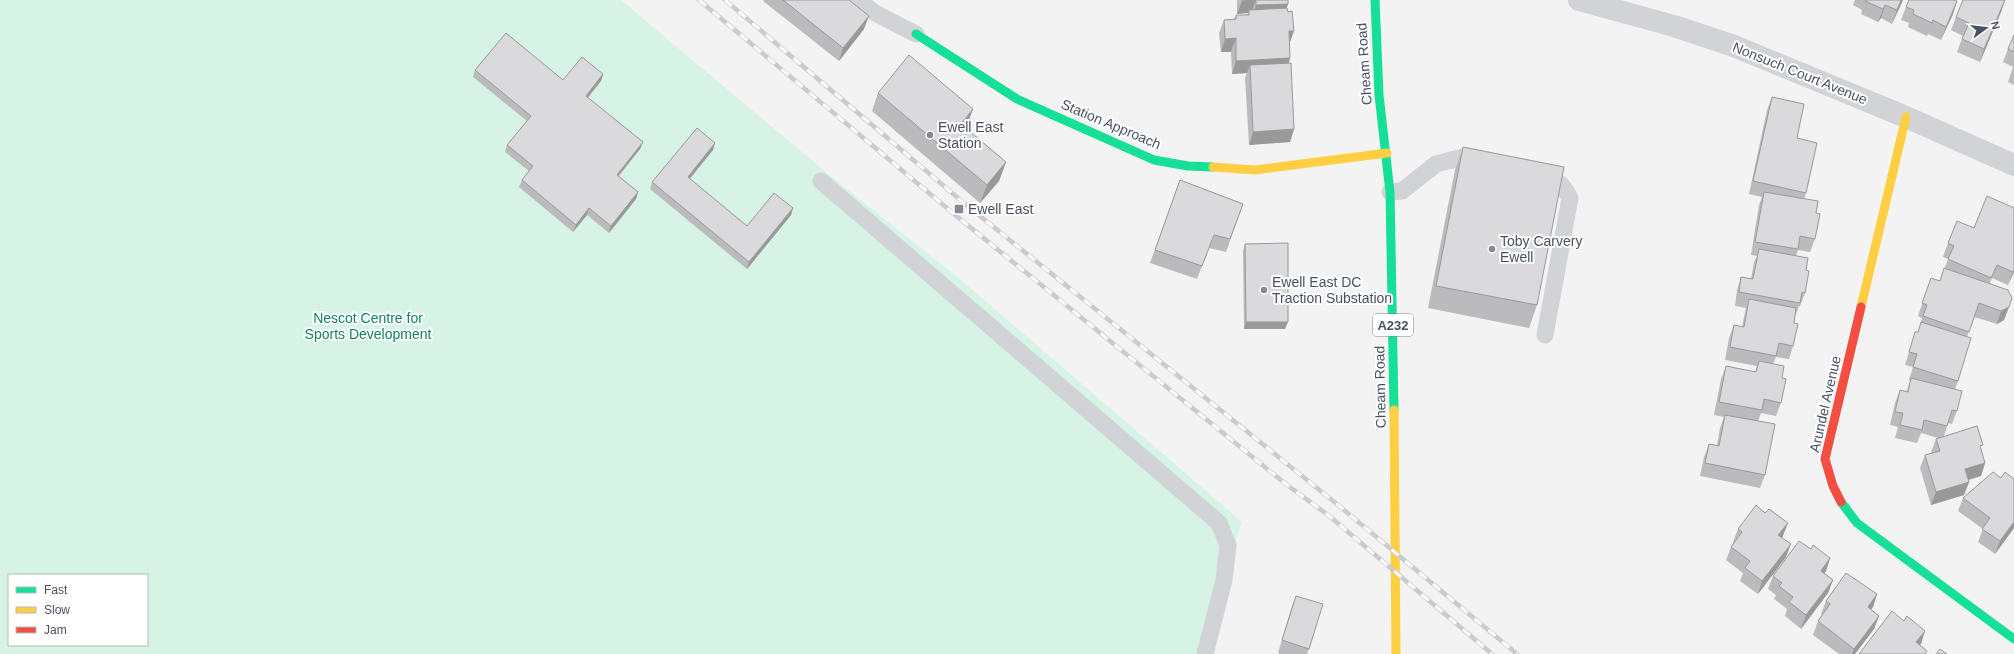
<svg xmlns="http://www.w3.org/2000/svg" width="2014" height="654" viewBox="0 0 2014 654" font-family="Helvetica,sans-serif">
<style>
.green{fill:#d6f3e6;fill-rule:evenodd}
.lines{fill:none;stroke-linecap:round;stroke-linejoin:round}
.lane{stroke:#d1d3d6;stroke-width:17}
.street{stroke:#d1d3d6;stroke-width:22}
.fast{stroke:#16e098;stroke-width:9}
.slow{stroke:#ffcf43;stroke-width:9}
.jam{stroke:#f24e42;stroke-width:9}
.rail-casing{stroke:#cacbce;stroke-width:4.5}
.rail{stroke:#fff;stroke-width:3;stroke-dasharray:9;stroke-linecap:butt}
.wall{fill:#bbbbbd}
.shaded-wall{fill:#99999a}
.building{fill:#dadadc;stroke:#99999a}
.poi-dot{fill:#848a94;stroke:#fff;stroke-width:1.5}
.labels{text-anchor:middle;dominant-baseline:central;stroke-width:4;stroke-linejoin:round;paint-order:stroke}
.shield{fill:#fff;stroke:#7f8590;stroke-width:1}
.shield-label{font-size:13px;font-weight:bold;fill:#485161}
.street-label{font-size:14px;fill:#485161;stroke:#fff}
.poi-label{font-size:14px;fill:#485161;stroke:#fff;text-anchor:start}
.park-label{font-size:14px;fill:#12835e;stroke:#fff}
</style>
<rect width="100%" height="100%" fill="#f3f3f3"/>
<path class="green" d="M0,0h621l207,174 133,106 281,242 -43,132h-1199zM9,575h138v70h-138z"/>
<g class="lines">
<path class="lane" d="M858,0l17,13 41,21
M1539,174c17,5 23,8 31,24l-25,137
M821,181l398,342 9,22 -4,35 -19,74
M1390,192l12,-1 34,-27 31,-8 13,3"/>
<path class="street" d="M1579,0l95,26 60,20 172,71 108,48"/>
<path class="fast" d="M1375,0l4,95 11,97 4,218
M916,34l101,65 137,61 34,6 25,1
M1841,502l16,21 157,116"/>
<path class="slow" d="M1213,167l42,3 132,-17
M1861,307l45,-190
M1394,410l2,244"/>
<path class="jam" d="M1841,502l-8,-16 -8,-27 36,-152"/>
<g class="rail-casing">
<path id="rail" d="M699,0l255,214 333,271 41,30 164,139
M725,0l239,203 374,302 179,149"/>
</g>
<use href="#rail" class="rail"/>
</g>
<path class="wall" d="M764,0h85l15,29 -25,32 -76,-60z
M1237,0h51l-1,8 7,23 -4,11v16l-1,5 5,66 -4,13 -41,3 -4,-67 2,-5 -15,1 -1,-22h-10l-2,-19 5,-13 10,-1 2,-4h11l1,-2 -11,1z
M1855,0h48l-11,24 -11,-6 -3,4 -17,-8 1,-4 -9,-5z
M2005,0l-4,12 -21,50 -23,-10 6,-16 -12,-6 5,-13z
M1957,1l-4,13 -12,26 -13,-6 -1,2 -19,-9 1,-4 -8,-3 5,-13z
M2014,35v50l-6,-3 5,-15 -10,-5 5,-13z
M475,70l88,10 40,-6 -2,7 -13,17 55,44 -3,7 -21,27 19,16 -2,7 -27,34 -22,-18 -14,17 -54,-45 3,-7 7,-9 -24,-19 2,-7 20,-24 -54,-44z
M878,93l95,16 -7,19 40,34 -7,19 -19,22 -108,-92z
M1772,97l25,41 9,55 -2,6 12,14 -1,26 -5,13 -12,-2 -2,6 10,14 -1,23 -5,13h-1l-4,10 -1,7 -1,23 -4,13 -13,-2 -3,7 9,14 -1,25 -5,13 -15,-3 -3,8 7,54 -5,13 -60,-12 4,-19 5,-13 8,1 3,-17 4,-11 -10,-2 7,-36 5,-13 29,6 2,-6 -32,-6 4,-22 5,-13 8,2 3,-15 1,-4 -11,-2 2,-16 4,-13 10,2 3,-17 3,-6 -6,-1 8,-50 3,-8 -13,-3 18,-84z
M715,143l-2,7 -23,29 57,47 46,-18 -2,7 -44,54 -97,-80 2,-7z
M1463,147l74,158 -8,23 -101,-20 27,-138z
M1180,180l63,24 -17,48 -17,-4 -12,31 -47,-16z
M1948,243l66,29 -6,13 -16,-7 -2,5 22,15 -8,22 -7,4 -23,-7 -7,20 -9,44 -3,8 2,22 -5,13 -4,-1 -4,13 37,14 4,13 -4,13 -12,4v2l-5,13 -33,10 -11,-37 5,-13 7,-2 -1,-1 5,-13 2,-1 -17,-5 -4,10 -22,-5 3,-11 -8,-2 5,-22 5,-13 7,1 3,-10 -1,-1 4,-13 -8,-2 10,-33h3l4,-14 -4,-2 13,-38 9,3 8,-22 -5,-2z
M1245,244l40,85h-41l-1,-78z
M1963,498l51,30 -19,26 -17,-12 5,-13 -25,-18z
M1738,529l45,7 -1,2 4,19 -28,37 -18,-13 3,-8 -17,-13 5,-13 3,-4 -1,-1z
M1830,558l-4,13 -2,2 9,7 -5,13 -27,36 -16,-13 2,-7 -13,-10 2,-4 -8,-6 5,-13z
M1877,594l-4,13 -2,3 8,6 -5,13 -19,25h-16l-26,-19 5,-14 4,-6 -1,-1 5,-13z
M1296,596l13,53 -2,5h-27l-2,-1 13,-44z"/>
<path class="shaded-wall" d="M1256,0l-5,13 -2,-3 -1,3 -11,1 5,-13z
M1901,0h2l-11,24 5,-14z
M2005,0l-4,12 -21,50 4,-13z
M1957,1l-4,13 -12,26 5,-13z
M1288,4l-4,13 -32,1 4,-13z
M1885,5l-4,13 -3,4 5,-13z
M869,16l-5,13 -25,32 4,-13z
M1289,31h5l-5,13z
M1236,38l-5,14h-10l4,-13z
M1290,58l-4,13 -36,-6 -3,8 -15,1 4,-13z
M603,74l-2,7 -18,22 3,-7z
M973,109l-7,18 -12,15 7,-18z
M1294,129l-4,13 -41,3 4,-13z
M643,142l-3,7 -26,32 3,-6z
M715,143l-2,7 -28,34 3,-7z
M1006,162l-7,19 -19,22 7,-18z
M638,192l-2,7 -27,34 2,-7z
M589,208l-2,7 -14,17 3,-7z
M793,208l-2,7 -44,54 2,-7z
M2014,269v3l-6,13z
M2009,307l-5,13 -7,4 4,-13z
M1246,322h42l-3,7h-41z
M1985,463l-4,13 -21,6 5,-13z
M1969,482l-5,13 -33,10 5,-13z
M2014,522v6l-19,26 5,-13z
M1788,523l-5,13 -10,12 5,-13z
M1791,544l-5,13 -28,37 4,-13z
M1830,558l-4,13 -10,13 5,-13z
M1833,580l-5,13 -27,36 5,-14z
M1877,594l-4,13 -10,13 5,-13z
M1879,616l-5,13 -19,25h-3l2,-5z
M1925,631l-4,13 -9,10 4,-12z"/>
<path class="building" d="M783,0h66l20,16 -26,32z
M1242,0h46v4l-32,1v-5l-14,1z
M1866,0h35l-4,10 -12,-5 -2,4 -18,-8z
M1909,0h46l2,1 -11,26 -13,-7 -1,3 -19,-9 1,-4 -8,-3z
M1963,0h42l-21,49 -22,-10 7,-16 -13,-6z
M1287,8l1,4 4,-1 2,20h-5l1,27 -54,3v-23l-11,1 -1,-19 12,-1v-4h13v-5z
M506,33l57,47 19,-23 21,17 -17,22 57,46 -26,33 21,17 -27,34 -22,-18 -13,17 -54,-45 11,-14 -26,-21 24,-29 -56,-46z
M2014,35v17l-6,-3z
M909,55l64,54 -12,15 45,38 -19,23 -109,-92z
M1291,63l3,66 -41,3 -3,-67z
M1772,97l32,7 -7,34 20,5 -11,50 -53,-12z
M697,128l18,15 -27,34 59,49 27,-33 19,15 -44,54 -97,-80z
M1463,147l101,20 -27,138 -101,-19z
M1180,180l63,24 -13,35 -16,-4 -12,31 -47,-16z
M1764,192l54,9 -2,12 4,1 -5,25 -15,-3 -2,13 -43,-7z
M1987,196l27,12v61l-1,3 -16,-7 -6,13 -43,-19 6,-13 -6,-3 9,-22 17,7z
M1288,243v79h-42l-1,-78z
M1759,249l49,9 -2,12 3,1 -4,22 -3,-1 -2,11 -61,-11 2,-15 12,2z
M1944,268l64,22 4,8 -3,9 -8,4 -22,-8 -10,29 -46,-16 4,-11 -5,-2 9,-25 9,3z
M1749,299l47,9 -2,15 4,1 -5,22 -14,-3 -3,13 -46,-9 4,-22 10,2z
M1921,322l50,16 -13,43 -45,-14 4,-13 -8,-2 6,-20h3z
M1759,361l25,5 -2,12 4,1 -5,24 -17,-4 -2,11 -43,-8 7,-36 30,6z
M1911,378l51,13 -5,20 -5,-1 -5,16 -23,-6 -2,10 -22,-5 3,-12 -8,-1 5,-22 8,2z
M1725,415l50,9 -10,51 -60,-12 4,-19 10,2z
M1977,426l6,19 -3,1 5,17 -20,6 4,13 -33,10 -11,-37 15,-4 -4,-12z
M1993,472l8,6 4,-6 9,7v43l-14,19 -18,-12 8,-11 -27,-20z
M1756,505l9,8 4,-4 19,14 -10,12 13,9 -29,37 -17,-13 5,-7 -19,-14 11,-15 -4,-3z
M1799,541l12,8 2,-4 17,13 -9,13 12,9 -27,35 -17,-13 4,-5 -14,-11 3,-3 -9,-7z
M1846,573l31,21 -9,13 11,9 -25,33 -36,-28 12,-17 -4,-3z
M1296,596l27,8 -14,45 -27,-9z
M1892,611l12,10 3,-5 18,15 -9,11 11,9 -2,3h-66z
M1940,649l7,5h-11z"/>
<g class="poi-dot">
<circle cx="930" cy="135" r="4"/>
<rect x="954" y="204" width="10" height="10" rx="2"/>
<circle cx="1492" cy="249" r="4"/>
<circle cx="1264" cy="290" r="4"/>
</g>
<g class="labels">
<rect class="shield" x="1373" y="314" width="40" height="22" rx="3"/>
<g class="shield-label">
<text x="1393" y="325">A232</text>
</g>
<g class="street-label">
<text transform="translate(1364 64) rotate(-94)">Cheam Road</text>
<text transform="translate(1800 73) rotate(22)">Nonsuch Court Avenue</text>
<text transform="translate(1111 124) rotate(23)">Station Approach</text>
<text transform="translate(1380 387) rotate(-91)">Cheam Road</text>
<text transform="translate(1825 404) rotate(-77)">Arundel Avenue</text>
</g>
<g class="poi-label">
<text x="938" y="127">Ewell East<tspan x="938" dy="16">Station</tspan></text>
<text x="968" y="209">Ewell East</text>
<text x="1500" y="241">Toby Carvery<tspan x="1500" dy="16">Ewell</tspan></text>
<text x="1272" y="282">Ewell East DC<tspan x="1272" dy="16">Traction Substation</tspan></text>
</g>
<g class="park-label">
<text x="368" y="318">Nescot Centre for<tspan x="368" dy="16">Sports Development</tspan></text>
</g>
</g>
<rect x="8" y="574" width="140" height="72" fill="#ffffff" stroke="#b6b9c0"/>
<rect x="16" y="587" width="20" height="6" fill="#16e098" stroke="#b6b9c0"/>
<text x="44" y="594" font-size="12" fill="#485161">Fast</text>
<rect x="16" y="607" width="20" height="6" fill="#ffcf43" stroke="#b6b9c0"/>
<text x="44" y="614" font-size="12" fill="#485161">Slow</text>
<rect x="16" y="627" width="20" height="6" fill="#f24e42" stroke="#b6b9c0"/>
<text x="44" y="634" font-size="12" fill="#485161">Jam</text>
<g transform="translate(1986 28) rotate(75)" stroke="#ffffff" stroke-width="3" paint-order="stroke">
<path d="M0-3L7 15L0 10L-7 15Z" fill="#485161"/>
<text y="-6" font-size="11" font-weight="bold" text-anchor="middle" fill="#485161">N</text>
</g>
</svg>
